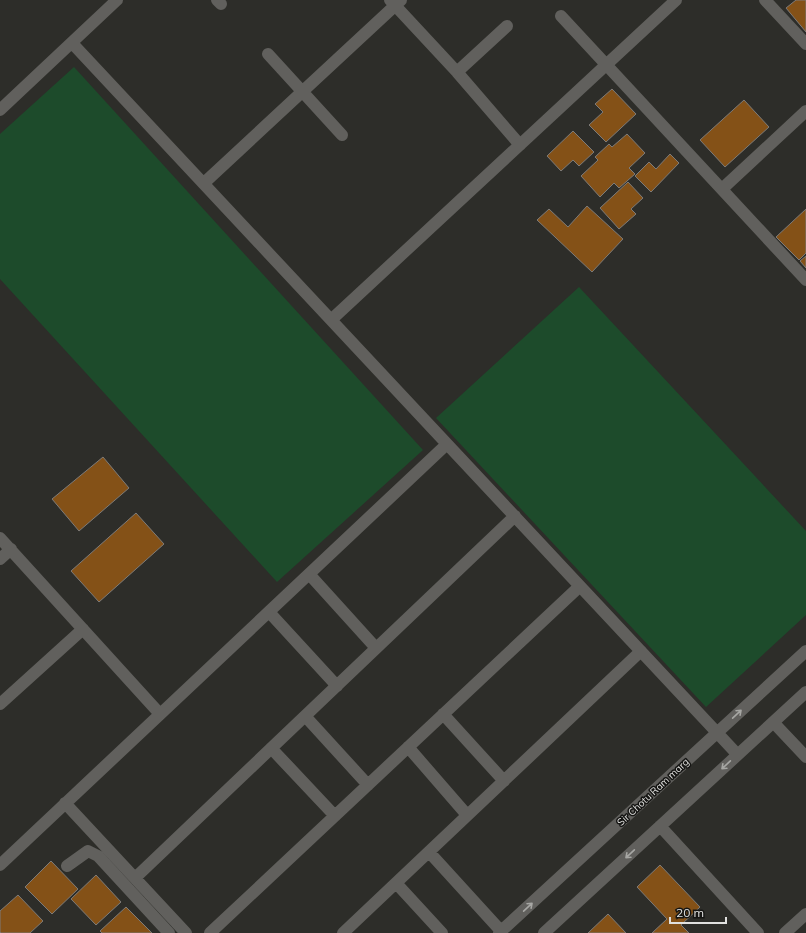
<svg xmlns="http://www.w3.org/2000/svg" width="806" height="933" viewBox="0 0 806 933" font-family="Mulish,sans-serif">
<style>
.green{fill:#1d4b2b}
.building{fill:#845117;stroke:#7e7b78}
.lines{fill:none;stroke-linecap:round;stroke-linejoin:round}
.minor{stroke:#61605d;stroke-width:12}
.oneway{stroke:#a7a7a4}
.labels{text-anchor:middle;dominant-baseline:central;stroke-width:3;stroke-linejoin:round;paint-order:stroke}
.street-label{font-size:10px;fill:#e1e1df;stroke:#151513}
</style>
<rect width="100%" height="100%" fill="#2d2d29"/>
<path class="green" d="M74,67l349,383 -146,132 -277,-303v-145z
M579,287l227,244v84l-100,92 -270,-289z"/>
<path class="building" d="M796,0h10v32l-20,-24z
M612,89l24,25 -30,28 -17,-17 14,-13 -8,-8z
M744,100l25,27 -44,40 -25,-27z
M573,131l21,21 -15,14 -6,-6 -12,11 -14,-15z
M627,134l18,19 -16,15 6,6 -16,14 -5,-5 -14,14 -19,-21 17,-16 -3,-3 14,-13 3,3z
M670,154l9,9 -28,29 -16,-16 14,-14 7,7z
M628,182l15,16 -12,11 5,5 -17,15 -19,-21z
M587,206l36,33 -31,33 -55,-52 12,-11 19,18z
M806,209v44l-7,7 -23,-23z
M806,256v12l-6,-7z
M103,457l26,31 -50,43 -27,-32z
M136,513l28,31 -65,58 -28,-31z
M51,861l27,28 -26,25 -27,-27z
M660,865l40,42 -19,18 8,8h-37l15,-14 -30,-32z
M96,875l25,27 -25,23 -25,-26z
M18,895l25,26 -13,12h-29l-1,-1v-21z
M126,907l26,26h-50l-2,-2z
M608,914l18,19h-38z"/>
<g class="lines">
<path class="minor" d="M217,0l4,4
M390,0l67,72 63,73
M765,0l41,44
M561,16l245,264
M72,43l665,711
M268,54l74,81
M457,72l50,-46
M0,110l117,-110
M204,183l197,-183
M722,189l84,-78
M331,320l345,-320
M0,538l160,176
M0,559l11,-10
M309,574l67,74
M269,612l68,74
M0,704l83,-75
M443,714l61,67
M305,716l63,69
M773,722l33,35
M408,747l59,68
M271,748l64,68
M65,803l121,130
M660,826l98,107
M429,852l72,79
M0,865l447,-421
M67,866l21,-15 10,5 71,77
M135,878l380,-362
M396,883l46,50
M210,933l370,-347
M343,933l298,-282
M499,933l307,-282
M544,933l262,-241
M785,933l21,-19"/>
</g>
<defs><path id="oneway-shaft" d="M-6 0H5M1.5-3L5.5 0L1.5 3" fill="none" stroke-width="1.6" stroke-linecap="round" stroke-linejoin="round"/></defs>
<g class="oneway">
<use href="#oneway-shaft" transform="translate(737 714) rotate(-43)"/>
<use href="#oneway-shaft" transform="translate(726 765) rotate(137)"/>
<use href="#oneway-shaft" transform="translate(630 854) rotate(137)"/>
<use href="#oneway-shaft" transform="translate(528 907) rotate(-43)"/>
</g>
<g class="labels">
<g class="street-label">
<text transform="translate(653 792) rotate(-43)">Sir Chotu Ram marg</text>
</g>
</g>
<path d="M670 917v6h56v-6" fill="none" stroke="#e1e1df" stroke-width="2"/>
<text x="676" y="917" font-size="12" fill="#e1e1df" stroke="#151513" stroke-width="3" paint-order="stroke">20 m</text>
</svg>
